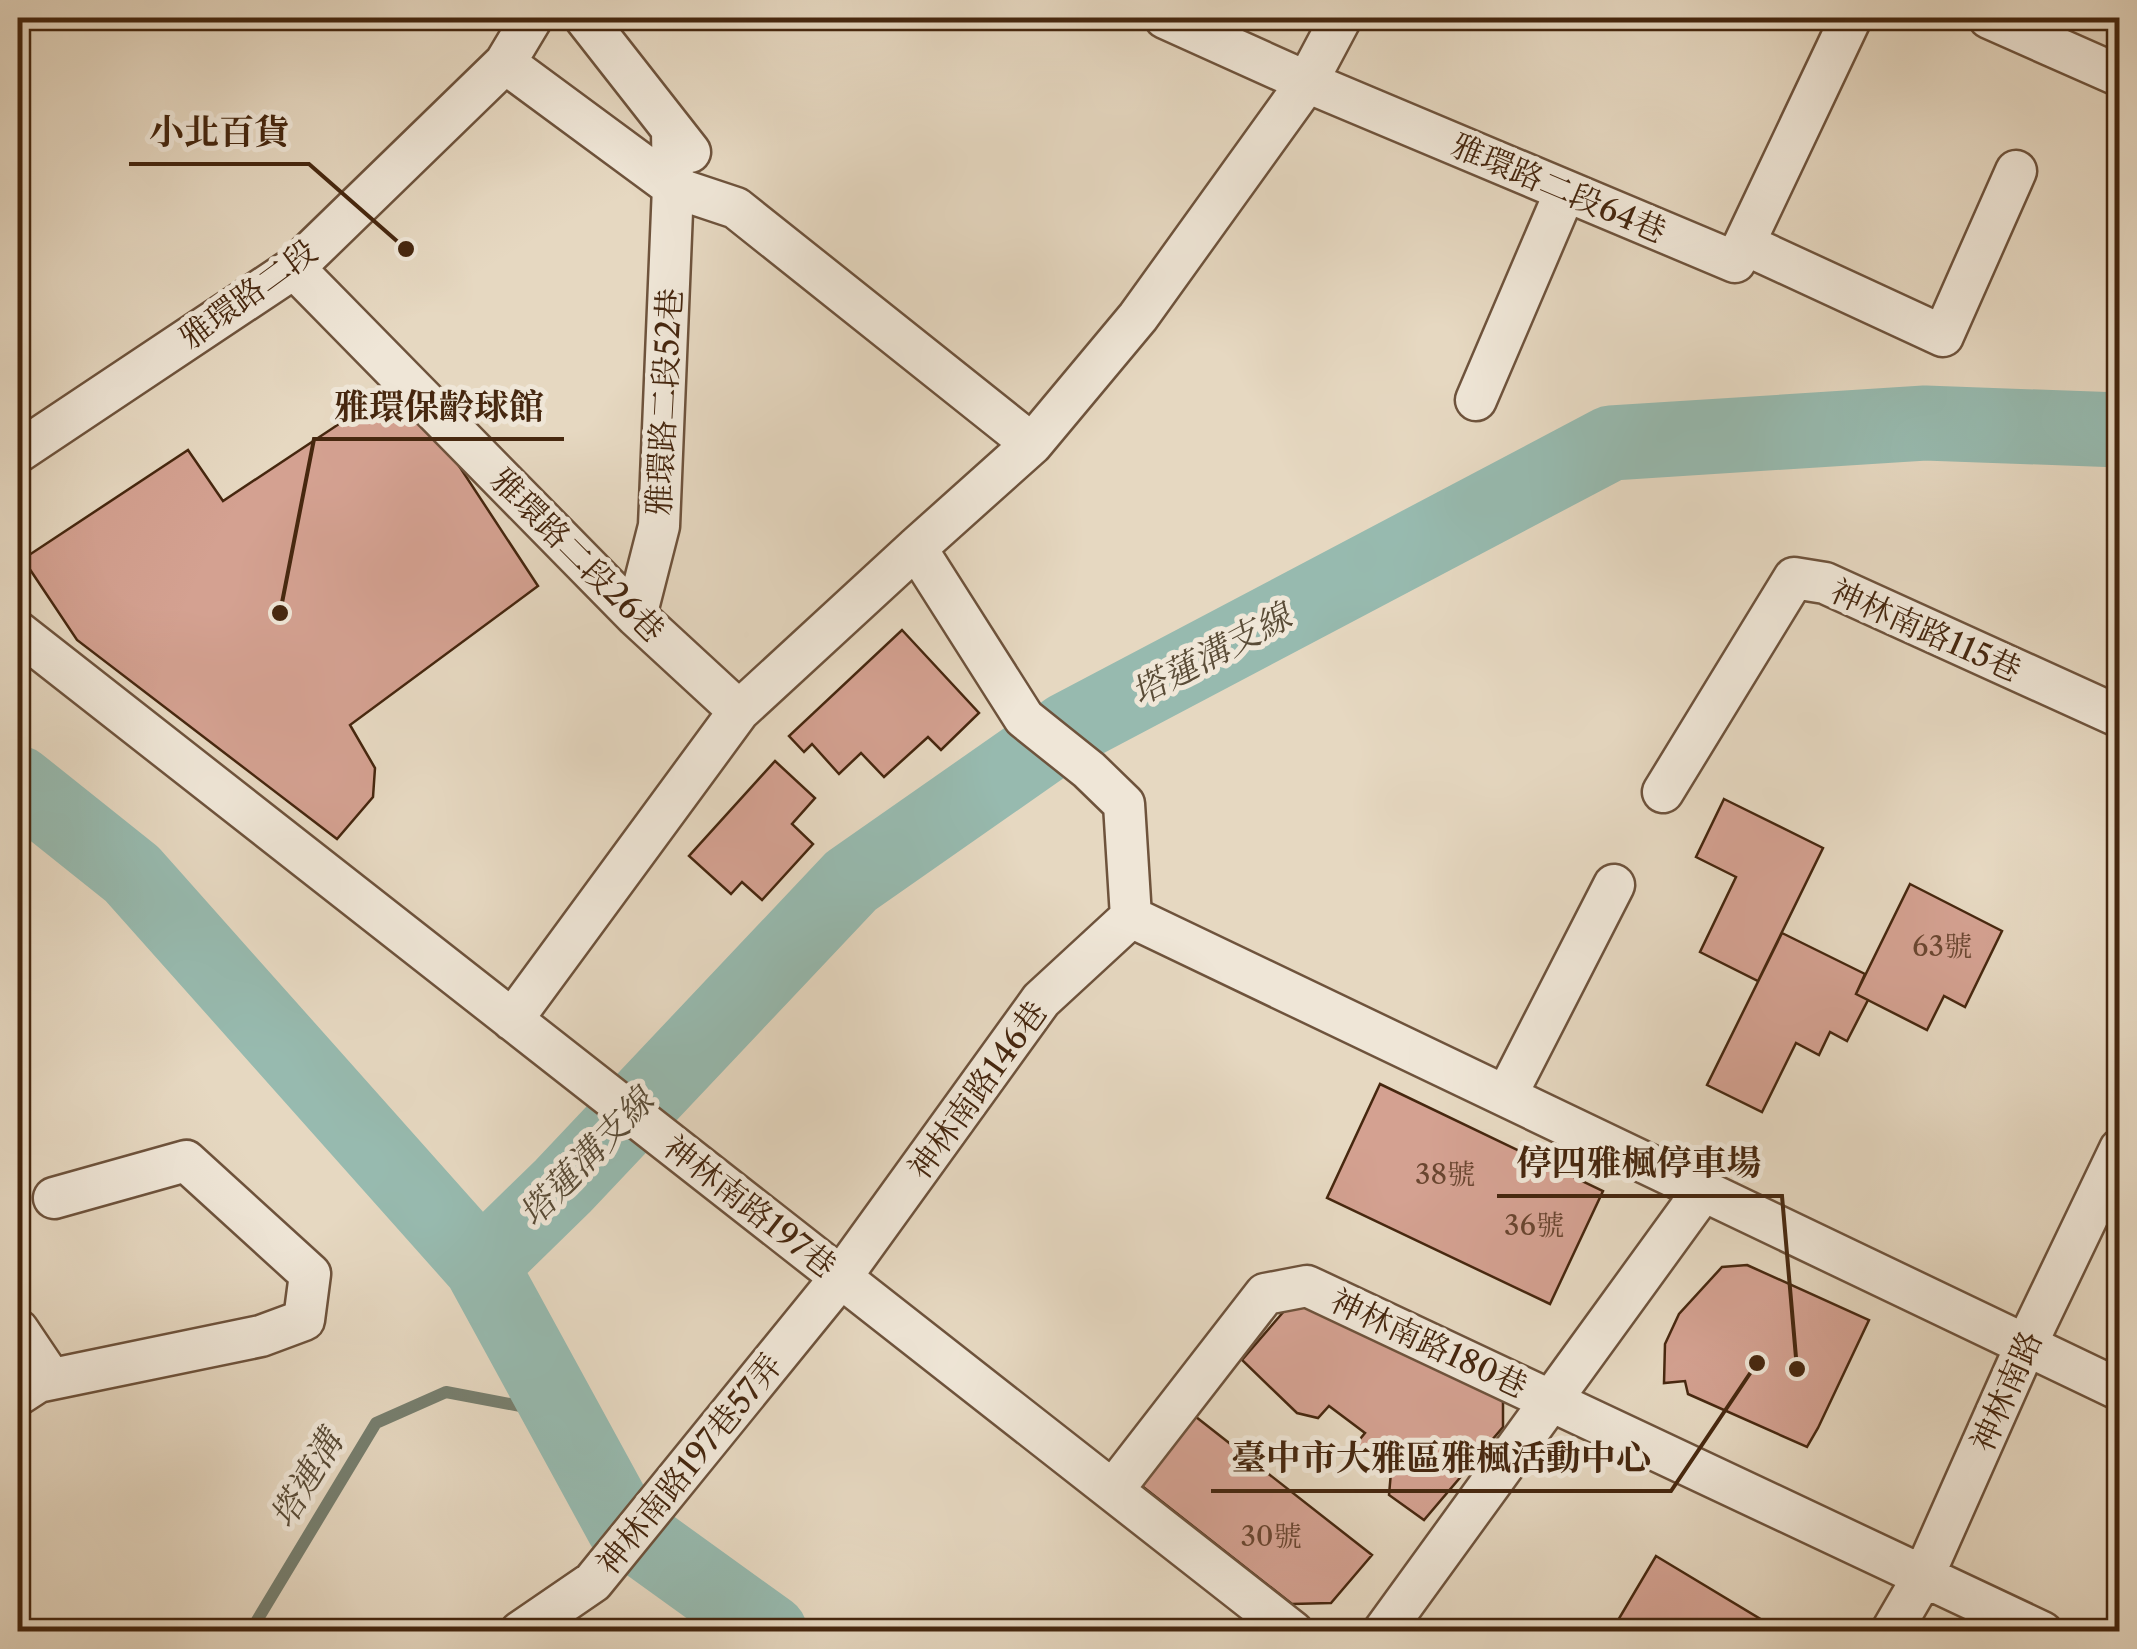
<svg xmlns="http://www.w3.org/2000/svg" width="2137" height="1649" viewBox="0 0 2137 1649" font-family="'Libre Caslon Text','Noto Serif TC',serif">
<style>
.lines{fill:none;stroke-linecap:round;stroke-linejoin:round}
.stream{stroke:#777f6f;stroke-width:12}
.river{stroke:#97baaf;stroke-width:75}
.building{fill:#d4a191;stroke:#46270f;stroke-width:2.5}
.minor-casing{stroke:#6e533c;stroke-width:45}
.minor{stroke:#efe6d7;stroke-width:40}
.labels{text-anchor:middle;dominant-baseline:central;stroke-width:10;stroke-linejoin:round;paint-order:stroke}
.number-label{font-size:28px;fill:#6a4630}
.street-label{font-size:32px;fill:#46270f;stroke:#efe6d7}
.water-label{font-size:35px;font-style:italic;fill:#5a4c37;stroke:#efe6d7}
.leader{fill:none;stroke:#46270f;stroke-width:4}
.callout-dot{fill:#46270f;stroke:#efe6d7;stroke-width:4}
.callout-label{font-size:35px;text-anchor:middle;font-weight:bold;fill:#46270f;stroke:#efe6d7;stroke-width:10;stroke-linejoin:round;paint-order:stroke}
</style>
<rect width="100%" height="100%" fill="#e6d8c1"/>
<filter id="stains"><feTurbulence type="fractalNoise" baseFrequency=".002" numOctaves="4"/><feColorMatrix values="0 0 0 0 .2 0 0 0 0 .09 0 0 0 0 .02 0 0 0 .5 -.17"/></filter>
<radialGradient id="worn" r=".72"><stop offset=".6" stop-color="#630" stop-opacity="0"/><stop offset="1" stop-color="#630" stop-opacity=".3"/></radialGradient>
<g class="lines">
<path class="stream" d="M250,1632l126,-209 70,-31 117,22"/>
<path class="river" d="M18,783l114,91 349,392 142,260 147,106
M481,1266l82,-80 288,-305 216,-151 544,-287 314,-20 195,7"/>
</g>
<path class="building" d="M393,388l49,52 96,146 -188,139 25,43 -2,29 -36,42 -260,-199 -54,-81 165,-109 35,51z
M902,630l77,83 -38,37 -13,-13 -44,40 -23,-24 -22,21 -27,-30 -8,8 -15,-16z
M775,761l40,37 -23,26 21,20 -51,56 -20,-18 -11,12 -42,-38z
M1724,799l99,49 -65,133 -58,-29 36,-75 -40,-20z
M1910,884l92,47 -37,76 -21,-11 -17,34 -71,-36z
M1782,933l83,41 -9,20 12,6 -21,41 -17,-9 -11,23 -23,-12 -34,69 -55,-27z
M1380,1084l223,107 -53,113 -223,-106z
M1747,1265l122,55 -51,108 -11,19 -119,-53 -3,-13 -21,2 1,-39 14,-30 43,-47z
M1304,1304l185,75 14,22v26l-79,93 -35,-25 2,-23 -36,-27 10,-12 -36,-27 -11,12 -21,-5 -55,-53 43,-50z
M1177,1402l195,153 -41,48 -39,1 -150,-118 -7,-29z
M1656,1556l126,76h-171z"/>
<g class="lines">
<g class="minor-casing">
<path id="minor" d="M585,18l105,134
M1165,18l142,64 428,180 9,-18 199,92 73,-165
M1341,18l-34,64 -169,235 -106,127 -116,104 108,170 65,52 35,34 7,113 989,473
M1989,18l131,58
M505,63l168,124 63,21 296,236
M1744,244l107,-226
M294,268l342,348 103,95
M1476,400l89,-208
M18,452l276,-184 211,-205 27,-45
M636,616l23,-90 14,-339 -1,-56
M18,632l1275,1000
M1663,792l131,-214 31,5 295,134
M512,1020l227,-309 177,-163
M1506,1096l108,-211
M18,1330l33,49
M18,1395l20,-13 223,-46 43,-16 6,-46 -124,-113 -132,37
M1113,1490l152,-196 42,-8 735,346
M520,1632l73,-50 248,-305 200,-277 90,-83
M1383,1632l320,-441
M1891,1632l32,-55 103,-232 94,-196"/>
</g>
<use href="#minor" class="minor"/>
</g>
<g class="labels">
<g class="number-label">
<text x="1942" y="946">63號</text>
<text x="1445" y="1174">38號</text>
<text x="1534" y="1225">36號</text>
<text x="1271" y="1536">30號</text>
</g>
<g class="street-label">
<text transform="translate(1559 188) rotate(23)">雅環路二段64巷</text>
<text transform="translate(248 294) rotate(-36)">雅環路二段</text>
<text transform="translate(664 402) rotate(-87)">雅環路二段52巷</text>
<text transform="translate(578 555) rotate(45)">雅環路二段26巷</text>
<text transform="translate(1926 630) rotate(24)">神林南路115巷</text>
<text transform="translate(977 1090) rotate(-54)">神林南路146巷</text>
<text transform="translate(750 1206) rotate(38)">神林南路197巷</text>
<text transform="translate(1429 1343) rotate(25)">神林南路180巷</text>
<text transform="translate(2006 1391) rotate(-66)">神林南路</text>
<text transform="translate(689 1464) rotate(-51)">神林南路197巷57弄</text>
</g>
<g class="water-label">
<text transform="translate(1211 654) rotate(-28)">塔蓮溝支線</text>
<text transform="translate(586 1157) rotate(-46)">塔蓮溝支線</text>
<text transform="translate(306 1479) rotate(-59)">塔連溝</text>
</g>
</g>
<path class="leader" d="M406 249L309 164H129M280 613L314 439H564M1797 1369L1782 1196H1497M1757 1363L1671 1491H1211"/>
<g class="callout-dot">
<circle cx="406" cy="249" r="10"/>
<circle cx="280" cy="613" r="10"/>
<circle cx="1797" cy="1369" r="10"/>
<circle cx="1757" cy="1363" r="10"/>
</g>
<g class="callout-label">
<text x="219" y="144">小北百貨</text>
<text x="439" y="419">雅環保齡球館</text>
<text x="1639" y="1175">停四雅楓停車場</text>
<text x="1441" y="1470">臺中市大雅區雅楓活動中心</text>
</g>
<rect width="2137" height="1649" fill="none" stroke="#e6d8c1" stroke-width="60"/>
<rect x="20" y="20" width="2097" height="1609" fill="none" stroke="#46270f" stroke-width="5"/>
<rect x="30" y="30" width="2077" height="1589" fill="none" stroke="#46270f" stroke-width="2.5"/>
<rect width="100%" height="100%" filter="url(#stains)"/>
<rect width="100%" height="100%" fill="url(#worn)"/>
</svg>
